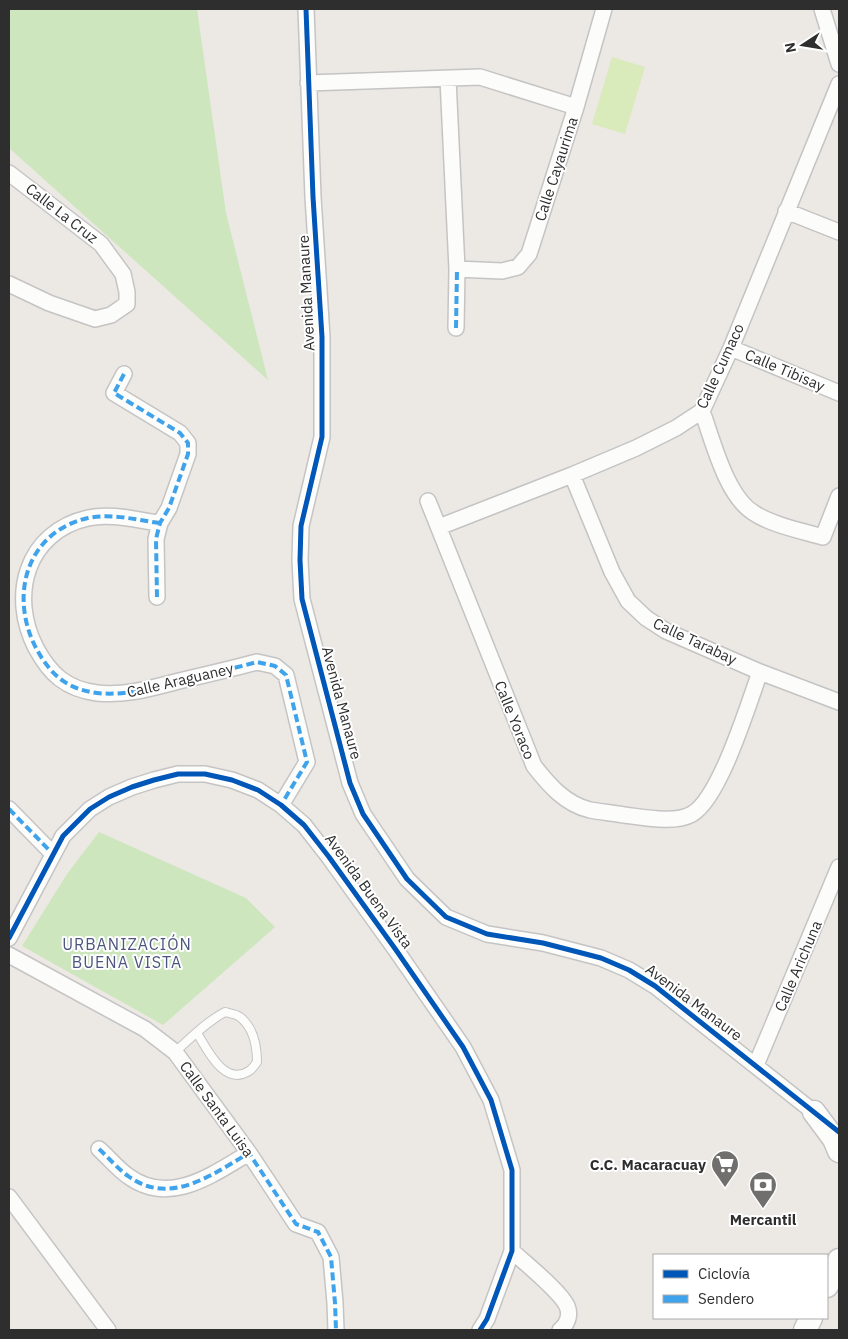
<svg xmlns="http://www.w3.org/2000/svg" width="848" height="1339" viewBox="0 0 848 1339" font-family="'IBM Plex Sans',sans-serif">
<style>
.green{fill:#cee6be}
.pitch{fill:#d9eabb}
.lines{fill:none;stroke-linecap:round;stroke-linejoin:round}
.lane-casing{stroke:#c5c4c5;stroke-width:10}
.street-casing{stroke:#c5c4c5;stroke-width:18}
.secondary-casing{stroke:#c5c4c5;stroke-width:25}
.lane{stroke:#fcfcfb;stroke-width:8}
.street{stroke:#fcfcfb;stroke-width:15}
.secondary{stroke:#fcfcfb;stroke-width:22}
.quiet{stroke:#3ea3eb;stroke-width:4;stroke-dasharray:8 4;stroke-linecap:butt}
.cycleway-casing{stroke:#fff;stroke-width:8}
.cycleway{stroke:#0057b8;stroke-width:5}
.labels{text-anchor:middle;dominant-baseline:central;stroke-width:4;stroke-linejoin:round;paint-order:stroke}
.street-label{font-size:15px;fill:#2e2e2e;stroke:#fff}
.poi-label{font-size:15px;font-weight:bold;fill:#2e2e2e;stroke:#fff;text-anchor:end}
.neighbourhood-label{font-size:16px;letter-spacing:1px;fill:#4d5680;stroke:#fff}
</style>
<rect width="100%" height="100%" fill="#ece8e4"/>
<path class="green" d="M9,9h188l29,204 42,167 -259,-232z
M99,832l147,66 29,29 -112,98 -141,-79 45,-72z"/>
<path class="pitch" d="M612,57l33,10 -20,67 -33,-10z"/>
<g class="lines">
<g class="lane-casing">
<path id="lane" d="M175,1052c16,-14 31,-30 50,-40 4,1 11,2 15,5 14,11 17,29 17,45 -2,3 -5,7 -8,9 -25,16 -42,-22 -52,-38"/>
</g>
<g class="street-casing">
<path id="street" d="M306,9l7,188 9,140v100l-21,89 -1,34 2,39 48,184 13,31 44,65 39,38 41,17 56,9 58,15 28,12 26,16 165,131
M822,9l17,55
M448,79l9,190 -1,59
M308,83l172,-6 96,30
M9,173l92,71 22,30 4,18v12l-16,11 -16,4 -46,-16 -40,-19
M786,211l53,21
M457,269l45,2 16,-4 11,-13 47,-147 28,-98
M731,348l108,45
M124,374l-10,19 66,40 8,10v11l-19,54 -9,15 -4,16 1,58
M702,411c11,30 24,85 52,102 18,12 48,18 69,24l16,-41
M572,475l40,97 16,29 18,17 20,13 94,41 79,30
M428,501l106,265c15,19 31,38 56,44 11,2 23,3 34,5 18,2 51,9 68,-1 28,-16 56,-109 68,-142
M160,523c-24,-3 -49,-10 -72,-5 -62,14 -79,78 -52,130 14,26 30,41 61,45 28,3 55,-5 82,-12 26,-6 52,-12 78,-19l18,4 11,9 21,87 -26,43
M439,527l133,-52 64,-27 40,-20 26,-17 29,-63 108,-264
M9,809l44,45
M9,938l54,-102 27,-27 19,-12 23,-10 22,-7 24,-6h27l27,6 26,10 23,15 23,20 25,32 67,93 67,97 28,53 21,70v81l-25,68 -7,11
M9,955l136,74 30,23 74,101 47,71 22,8 13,25 4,46 1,27
M756,1065l83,-198
M99,1149c10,9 19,20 29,27 42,31 85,-2 121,-23
M9,1197l99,133
M512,1251c14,13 48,40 55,55 4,9 0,19 -7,24"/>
</g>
<g class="secondary-casing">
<path id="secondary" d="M814,1112l20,27 5,12
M827,1286l12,-26
M805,1330l6,-12"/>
</g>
<use href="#lane" class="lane"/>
<use href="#street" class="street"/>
<use href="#secondary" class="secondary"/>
<path class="quiet" d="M456,328l1,-59
M124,374l-10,19 66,40 8,10v11l-19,54 -9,15 -4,16 1,58
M160,523c-24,-3 -49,-10 -72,-5 -62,14 -79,78 -52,130 14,26 30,41 61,45 28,3 55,-5 82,-12 26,-6 52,-12 78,-19l18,4 11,9 21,87 -26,43
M9,809l44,45
M99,1149c10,9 19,20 29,27 42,31 85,-2 121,-23l47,71 22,8 13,25 4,46 1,27"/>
<g class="cycleway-casing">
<path id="cycleway" d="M306,9l7,188 9,140v100l-21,89 -1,34 2,39 48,184 13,31 44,65 39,38 41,17 56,9 58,15 28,12 26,16 184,146
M9,938l54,-102 27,-27 19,-12 23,-10 22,-7 24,-6h27l27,6 26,10 23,15 23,20 25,32 67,93 67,97 28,53 21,70v81l-25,68 -7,11"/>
</g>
<use href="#cycleway" class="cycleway"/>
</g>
<defs>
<g id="supermarket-pin" transform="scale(1.4375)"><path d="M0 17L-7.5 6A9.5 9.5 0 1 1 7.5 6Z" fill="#706f6e" stroke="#fff"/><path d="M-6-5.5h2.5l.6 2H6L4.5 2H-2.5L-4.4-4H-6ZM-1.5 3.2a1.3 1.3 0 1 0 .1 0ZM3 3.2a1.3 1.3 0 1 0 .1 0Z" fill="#fff"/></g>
<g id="bank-pin" transform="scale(1.4375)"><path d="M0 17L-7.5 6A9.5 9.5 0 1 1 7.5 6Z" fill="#706f6e" stroke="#fff"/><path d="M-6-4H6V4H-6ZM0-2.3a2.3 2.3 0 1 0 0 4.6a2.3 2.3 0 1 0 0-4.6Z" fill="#fff"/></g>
</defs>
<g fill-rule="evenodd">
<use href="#supermarket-pin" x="725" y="1164"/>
<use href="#bank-pin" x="763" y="1185"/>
</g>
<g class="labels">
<g class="street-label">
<text transform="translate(556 169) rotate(-72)">Calle Cayaurima</text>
<text transform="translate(62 213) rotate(38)">Calle La Cruz</text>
<text transform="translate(306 293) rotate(-93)">Avenida Manaure</text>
<text transform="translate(720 366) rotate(-65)">Calle Cumaco</text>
<text transform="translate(785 370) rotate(23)">Calle Tibisay</text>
<text transform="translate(695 641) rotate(25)">Calle Tarabay</text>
<text transform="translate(180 680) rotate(-13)">Calle Araguaney</text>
<text transform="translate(342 703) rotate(75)">Avenida Manaure</text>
<text transform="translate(515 720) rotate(68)">Calle Yoraco</text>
<text transform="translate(369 891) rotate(54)">Avenida Buena Vista</text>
<text transform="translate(798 966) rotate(-67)">Calle Arichuna</text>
<text transform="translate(694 1002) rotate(37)">Avenida Manaure</text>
<text transform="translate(217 1109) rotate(54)">Calle Santa Luisa</text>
</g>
<g class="poi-label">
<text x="706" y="1164">C.C. Macaracuay</text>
<text x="763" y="1219" text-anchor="middle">Mercantil</text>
</g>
<g class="neighbourhood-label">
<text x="127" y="944">URBANIZACIÓN<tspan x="127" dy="18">BUENA VISTA</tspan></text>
</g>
</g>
<rect width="848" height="1339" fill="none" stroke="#2e2e2e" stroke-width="20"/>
<rect x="653" y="1254" width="175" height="65" fill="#ffffff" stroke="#ababab"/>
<rect x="663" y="1270" width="25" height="8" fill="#0057b8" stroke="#ababab"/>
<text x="698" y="1279" font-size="15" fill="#2e2e2e">Ciclovía</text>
<rect x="663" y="1295" width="25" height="8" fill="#3ea3eb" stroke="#ababab"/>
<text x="698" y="1304" font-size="15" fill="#2e2e2e">Sendero</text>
<g transform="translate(803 45) rotate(258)" stroke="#ffffff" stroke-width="4" paint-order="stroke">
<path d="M0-4L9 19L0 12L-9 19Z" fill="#2e2e2e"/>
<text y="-8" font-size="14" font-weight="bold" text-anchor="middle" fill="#2e2e2e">N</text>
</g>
</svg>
